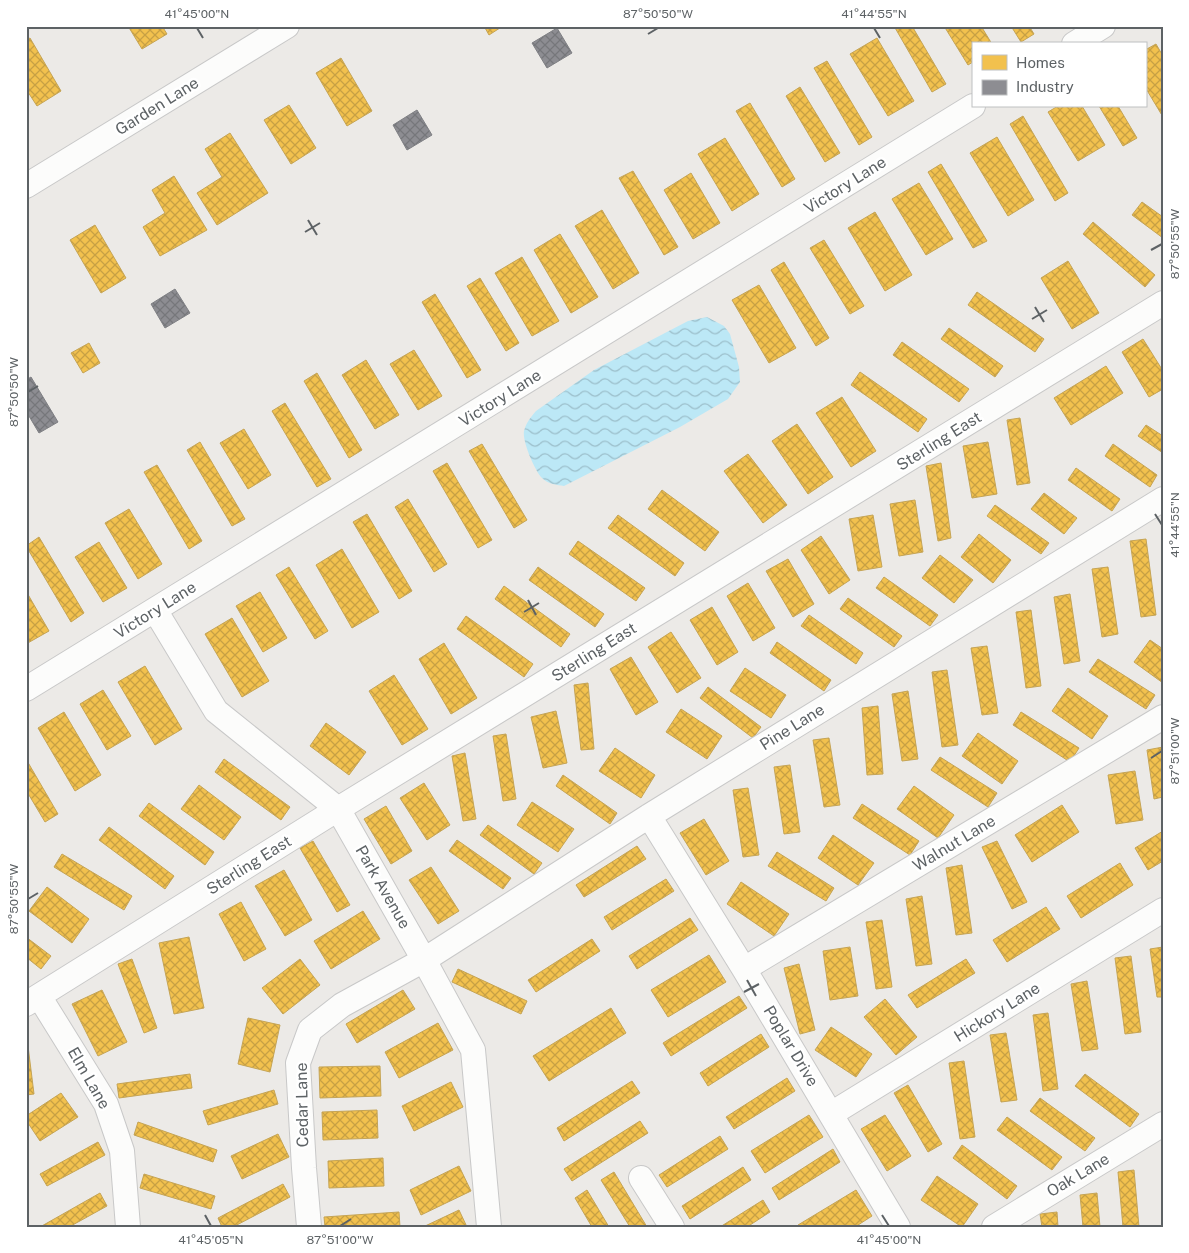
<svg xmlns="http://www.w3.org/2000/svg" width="1189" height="1253" viewBox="0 0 1189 1253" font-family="'Public Sans',sans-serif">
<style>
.water{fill:url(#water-waves)}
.homes{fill:url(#homes-cross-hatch);stroke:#c5a455}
.industry{fill:url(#industry-cross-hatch);stroke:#7f8084}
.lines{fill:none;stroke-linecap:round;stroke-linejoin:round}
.minor-casing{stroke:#c8c8c8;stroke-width:26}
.minor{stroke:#fcfcfb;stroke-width:24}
.ticks{fill:none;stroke:#5d6265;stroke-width:2}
.labels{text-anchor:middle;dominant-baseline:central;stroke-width:5;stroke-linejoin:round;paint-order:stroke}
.street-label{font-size:16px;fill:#5d6265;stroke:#fff}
.neatline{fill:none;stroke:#5d6265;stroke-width:2}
.ticks-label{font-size:12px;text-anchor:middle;fill:#5d6265}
</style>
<defs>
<pattern id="water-waves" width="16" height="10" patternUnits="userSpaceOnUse" patternTransform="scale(1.25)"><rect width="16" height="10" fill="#bce8f6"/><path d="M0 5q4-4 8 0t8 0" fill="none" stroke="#9cbfcb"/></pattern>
<pattern id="homes-cross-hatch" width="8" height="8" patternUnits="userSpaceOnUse" patternTransform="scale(1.25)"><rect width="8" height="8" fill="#f2c14e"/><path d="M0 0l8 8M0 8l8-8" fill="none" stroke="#c7a044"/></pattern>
<pattern id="industry-cross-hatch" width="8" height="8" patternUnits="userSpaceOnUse" patternTransform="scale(1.25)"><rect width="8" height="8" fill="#8d8d92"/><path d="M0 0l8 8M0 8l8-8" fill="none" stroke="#76777b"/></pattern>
</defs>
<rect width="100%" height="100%" fill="#eceae7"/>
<path class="water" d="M707,317l17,9 6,8 9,33 1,15 -12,17 -48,28 -116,59c-7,-1 -16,-2 -22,-8 -7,-7 -20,-37 -18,-47 2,-8 6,-13 12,-20l58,-41 94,-49z"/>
<path class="homes" d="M128,26h34l5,8 -25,15z
M484,26h19l-14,9z
M894,26h18l34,58 -14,8z
M944,26h37l11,18h-19v18l-5,3z
M1011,26h18l5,8 -13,8z
M30,38l31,53 -24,15 -11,-17v-49z
M877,38l37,63 -26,15 -38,-62z
M1156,44l7,12v61l-18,-30v-37z
M341,58l31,53 -25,15 -31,-53z
M827,61l45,76 -13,8 -45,-77z
M800,87l40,66 -15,9 -39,-66z
M750,103l45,76 -13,8 -46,-76z
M289,105l27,43 -25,16 -27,-44z
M1058,106h24l23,39 -27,16 -30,-49z
M1099,106h19l19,32 -14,8z
M1023,116l45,77 -13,8 -45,-77z
M230,133l38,60 -51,32 -20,-32 25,-16 -17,-28z
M997,137l37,63 -26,16 -38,-63z
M725,138l34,56 -27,17 -34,-57z
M941,164l46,77 -14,7 -45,-76z
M633,171l45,76 -14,8 -45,-77z
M691,173l29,50 -27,16 -29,-49z
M174,176l33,54 -47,26 -17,-29 22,-14 -13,-23z
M919,183l34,56 -27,16 -34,-56z
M1142,202l21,15v21l-31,-23z
M602,210l37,63 -26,16 -38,-63z
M875,212l37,63 -27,16 -37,-63z
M1093,222l62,53 -10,12 -62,-53z
M95,225l31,53 -25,15 -31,-53z
M560,234l38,63 -27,16 -37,-63z
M824,240l40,66 -14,8 -40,-66z
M522,257l37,64 -27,15 -37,-63z
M1068,261l31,52 -27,16 -31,-51z
M784,262l45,76 -13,8 -45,-76z
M480,278l39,65 -13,8 -39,-65z
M759,285l37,63 -27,15 -37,-63z
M977,292l67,47 -9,13 -67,-47z
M435,294l46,76 -14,8 -45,-76z
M949,328l54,38 -8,11 -54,-38z
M1143,339l20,32v18l-14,8 -27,-45z
M902,342l67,47 -10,13 -66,-47z
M89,343l11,20 -17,10 -12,-20z
M414,350l28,46 -24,14 -28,-46z
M366,360l33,55 -24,14 -33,-54z
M1106,366l17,27 -52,32 -17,-27z
M860,372l67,47 -9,13 -67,-47z
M317,373l45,77 -13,8 -45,-77z
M842,397l34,54 -25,16 -35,-54z
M285,403l46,76 -14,8 -45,-76z
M1020,418l10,65 -13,2 -10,-65z
M797,424l36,53 -25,17 -36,-53z
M1146,425l17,11v17l-25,-17z
M244,429l27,46 -23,14 -28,-46z
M200,442l45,77 -13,7 -45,-76z
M988,442l9,52 -25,4 -9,-52z
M482,444l45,76 -13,8 -45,-77z
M1113,444l44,31 -7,12 -45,-31z
M748,454l39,51 -24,18 -39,-52z
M447,463l45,77 -14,8 -45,-77z
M941,463l10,75 -13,3 -12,-75z
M157,465l45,76 -13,8 -45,-77z
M1076,468l44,31 -8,12 -44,-31z
M662,490l57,42 -14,19 -57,-42z
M1044,493l33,25 -13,16 -33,-25z
M408,499l39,65 -13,8 -39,-65z
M915,500l8,52 -24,4 -9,-52z
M995,505l54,38 -8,11 -54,-38z
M129,509l33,55 -24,15 -33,-56z
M367,514l45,77 -13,8 -46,-77z
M618,515l66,48 -9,13 -67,-48z
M873,515l9,52 -24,4 -9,-52z
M979,534l32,26 -18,23 -32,-26z
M821,536l29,44 -21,14 -28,-44z
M39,537l45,76 -13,9 -45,-76z
M1146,539l10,76 -15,2 -11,-76z
M578,541l67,47 -9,13 -67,-47z
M99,542l28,46 -24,14 -28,-45z
M342,549l37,63 -27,16 -36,-63z
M940,555l33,25 -19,23 -32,-25z
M788,559l26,45 -21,13 -27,-46z
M289,567l39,64 -13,8 -39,-64z
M538,567l66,47 -9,13 -66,-47z
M1108,567l10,67 -16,3 -10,-68z
M884,577l54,38 -8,11 -54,-38z
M748,583l27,45 -22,13 -26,-45z
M504,586l66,48 -9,13 -66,-48z
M26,591l23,40 -23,13z
M260,592l27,46 -24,14 -27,-46z
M1070,594l10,67 -16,3 -10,-67z
M848,598l54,38 -8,11 -54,-38z
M712,607l26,45 -21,13 -27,-45z
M1031,610l10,76 -15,2 -10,-76z
M809,615l54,38 -7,11 -55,-38z
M466,616l67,48 -9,13 -67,-48z
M232,618l37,63 -27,16 -37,-63z
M671,632l30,46 -24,15 -29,-46z
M1150,640l13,9v34l-29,-21z
M777,642l54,38 -7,11 -54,-38z
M444,643l33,55 -26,16 -32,-55z
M987,646l11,67 -16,2 -11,-67z
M631,657l27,45 -22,13 -26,-46z
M1098,659l57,36 -9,14 -57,-37z
M145,666l37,63 -27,16 -37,-63z
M745,668l41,27 -15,23 -41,-27z
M947,670l11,75 -16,2 -10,-75z
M394,675l34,54 -26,16 -33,-54z
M588,683l6,66 -13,1 -7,-65z
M708,687l53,40 -8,11 -53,-40z
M1068,688l40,28 -16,23 -40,-28z
M103,690l28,46 -24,14 -27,-46z
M908,691l10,68 -16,2 -10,-67z
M878,706l5,68 -16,1 -5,-67z
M681,709l41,27 -15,23 -41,-27z
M556,711l11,52 -24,5 -12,-51z
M64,712l37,63 -26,16 -37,-63z
M1021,712l58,36 -9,14 -57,-37z
M326,723l40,29 -17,23 -39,-29z
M978,733l40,28 -16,23 -40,-28z
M506,734l10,65 -13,2 -10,-65z
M829,738l11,67 -16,2 -11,-67z
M1163,747v50l-9,2 -7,-49z
M615,748l40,27 -14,23 -42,-27z
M465,753l11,66 -13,2 -11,-65z
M940,757l57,36 -9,14 -57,-37z
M26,759l32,55 -13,8 -19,-32z
M224,759l66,48 -9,13 -66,-48z
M790,765l10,67 -16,2 -10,-67z
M1135,771l8,49 -27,4 -8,-49z
M563,775l54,38 -7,11 -54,-38z
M424,783l26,42 -23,15 -27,-42z
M199,785l42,32 -17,23 -43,-31z
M914,786l40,29 -16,23 -41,-29z
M748,788l11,67 -16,2 -10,-67z
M532,802l42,27 -16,23 -41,-27z
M149,803l65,49 -9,13 -66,-49z
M862,804l57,37 -9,14 -57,-37z
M1062,805l17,27 -47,30 -17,-27z
M386,806l26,45 -21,13 -27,-45z
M704,819l25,42 -23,14 -26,-42z
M488,825l54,38 -8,11 -54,-39z
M109,827l65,49 -9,13 -66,-49z
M1163,831v30l-15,9 -13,-22z
M833,835l41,28 -16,22 -40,-27z
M457,840l54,38 -8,11 -54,-38z
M313,841l37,64 -13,7 -37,-64z
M997,841l30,61 -15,7 -30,-62z
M637,846l9,13 -62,38 -8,-12z
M777,852l57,36 -8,13 -58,-35z
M62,854l70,42 -8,14 -70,-43z
M1120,863l13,22 -52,33 -14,-22z
M962,865l10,68 -16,2 -10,-67z
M431,867l28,44 -21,13 -29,-44z
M284,870l28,50 -27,16 -30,-50z
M666,879l8,12 -62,39 -8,-13z
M741,882l48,32 -15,22 -47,-32z
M47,887l42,32 -17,24 -43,-32z
M922,896l10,68 -16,2 -10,-67z
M241,902l25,47 -22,12 -25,-47z
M1046,907l14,22 -53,33 -14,-22z
M363,911l17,28 -49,30 -17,-28z
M690,918l8,12 -61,39 -8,-13z
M882,920l10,67 -16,2 -10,-67z
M26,937l25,19 -10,13 -15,-12z
M189,937l15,71 -30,6 -15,-71z
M592,939l8,12 -64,41 -8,-12z
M850,947l8,49 -28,4 -7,-49z
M1163,947v50h-6l-7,-48z
M709,955l17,27 -58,35 -17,-27z
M1131,956l10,76 -16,2 -10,-76z
M132,959l25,69 -13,5 -26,-69z
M300,959l20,26 -37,29 -21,-26z
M966,959l9,14 -58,35 -9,-13z
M799,964l16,66 -15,4 -16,-66z
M458,969l69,32 -6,13 -69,-32z
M1087,981l11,68 -16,2 -11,-67z
M102,990l25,52 -29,14 -26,-52z
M403,990l12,19 -58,34 -11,-19z
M739,996l8,12 -76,48 -8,-13z
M885,999l32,38 -21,18 -32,-38z
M611,1008l15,25 -77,48 -16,-25z
M1048,1013l10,76 -15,2 -10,-76z
M248,1018l32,7 -10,47 -32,-8z
M438,1023l15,27 -54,28 -14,-26z
M831,1027l41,27 -16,23 -41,-27z
M1006,1033l11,67 -16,2 -11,-67z
M761,1034l8,13 -61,39 -8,-13z
M27,1038l7,56 -8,1v-56z
M964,1061l11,76 -15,2 -11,-76z
M380,1066l1,30 -61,2 -1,-31z
M190,1074l2,14 -73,10 -2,-14z
M1085,1074l54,40 -9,13 -55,-41z
M787,1078l8,13 -61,38 -8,-12z
M632,1081l8,12 -76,48 -7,-13z
M451,1082l12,25 -49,24 -12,-25z
M908,1085l34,59 -14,8 -34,-59z
M274,1090l4,14 -70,21 -5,-14z
M61,1093l17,24 -38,24 -14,-21v-4z
M1040,1098l55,40 -10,13 -55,-40z
M377,1110l1,28 -55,2 -1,-28z
M809,1115l14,22 -58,36 -14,-22z
M885,1115l26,41 -24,15 -26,-42z
M1007,1117l55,40 -10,13 -55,-40z
M640,1121l8,12 -76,48 -8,-12z
M138,1122l79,28 -4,12 -79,-27z
M278,1134l11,23 -47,22 -11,-23z
M720,1136l8,13 -61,38 -8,-12z
M98,1142l7,13 -58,31 -7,-12z
M962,1145l55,41 -10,13 -54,-41z
M833,1149l7,13 -61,38 -7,-12z
M383,1158l1,28 -55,2 -1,-27z
M459,1166l12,25 -50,24 -11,-25z
M743,1167l8,13 -61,39 -8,-13z
M1134,1170l5,57h-16l-5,-55z
M614,1172l33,55h-17l-29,-47z
M144,1174l71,22 -4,13 -71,-21z
M937,1176l41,28 -16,23 -41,-27z
M283,1184l7,13 -57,30h-11l-4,-9z
M587,1190l22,37h-17l-17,-29z
M856,1190l16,26 -17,11h-56l-1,-2z
M100,1193l7,13 -38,21h-29z
M1097,1193l3,34h-17l-3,-32z
M763,1200l7,12 -23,15h-27z
M459,1210l8,17h-44z
M399,1212l1,15h-75l-1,-10z
M1057,1212l1,15h-16l-2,-13z"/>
<path class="industry" d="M557,28l15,25 -25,15 -15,-25z
M417,110l15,25 -25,15 -14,-25z
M175,289l15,24 -25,15 -14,-24z
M31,377l27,45 -19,11 -13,-22v-31z"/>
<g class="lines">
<g class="minor-casing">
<path id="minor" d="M1074,44l29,-18
M26,186l261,-160
M155,610l61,101 122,98 86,151 49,90 16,177
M26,689l947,-583
M649,816l95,153 154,258
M744,969l419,-252
M39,996l67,108 16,47 6,76
M26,1004l312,-195 825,-506
M831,1114l332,-204
M641,1178l31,49
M309,1227l-5,-59 -6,-105 12,-33 32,-25 82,-45 225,-144 514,-317
M994,1227l169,-103"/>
</g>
<use href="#minor" class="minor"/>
</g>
<path class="ticks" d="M197,28l6,10M874,28l6,10M648,34l10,-6M308,220l9,15M305,232l15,-9M1151,250l11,-6M1035,307l9,15M1032,319l15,-9M28,392l10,-6M1155,514l7,11M528,600l8,15M524,612l15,-9M1151,758l11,-7M28,899l10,-6M747,980l9,16M744,992l15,-8M205,1215l6,11M882,1215l7,11M340,1226l11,-7"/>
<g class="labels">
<g class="street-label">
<text transform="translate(157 106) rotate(-32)">Garden Lane</text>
<text transform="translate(845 185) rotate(-32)">Victory Lane</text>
<text transform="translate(500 398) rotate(-32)">Victory Lane</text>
<text transform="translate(939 441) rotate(-32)">Sterling East</text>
<text transform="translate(155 610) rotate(-32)">Victory Lane</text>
<text transform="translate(594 652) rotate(-32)">Sterling East</text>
<text transform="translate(792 727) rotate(-32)">Pine Lane</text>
<text transform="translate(954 843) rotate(-31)">Walnut Lane</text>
<text transform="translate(249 865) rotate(-32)">Sterling East</text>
<text transform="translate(383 887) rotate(60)">Park Avenue</text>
<text transform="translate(997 1012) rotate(-32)">Hickory Lane</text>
<text transform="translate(791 1046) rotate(59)">Poplar Drive</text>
<text transform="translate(89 1078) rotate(60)">Elm Lane</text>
<text transform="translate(302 1105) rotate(-91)">Cedar Lane</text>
<text transform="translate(1078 1175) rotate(-31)">Oak Lane</text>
</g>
</g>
<rect width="1189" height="1253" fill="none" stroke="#ffffff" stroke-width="55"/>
<rect x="972" y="42" width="175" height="65" fill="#ffffff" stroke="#bec0c1"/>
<rect x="982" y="55" width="25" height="15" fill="#f2c14e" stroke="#bec0c1"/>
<text x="1016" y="68" font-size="15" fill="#5d6265">Homes</text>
<rect x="982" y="80" width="25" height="15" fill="#8d8d92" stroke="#bec0c1"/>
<text x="1016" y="92" font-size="15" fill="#5d6265">Industry</text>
<rect x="28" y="28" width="1134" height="1198" class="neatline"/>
<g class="ticks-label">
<text x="197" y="18">41°45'00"N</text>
<text x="658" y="18">87°50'50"W</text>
<text x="874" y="18">41°44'55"N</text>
<text transform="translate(1175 244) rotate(-90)" y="4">87°50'55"W</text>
<text transform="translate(14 392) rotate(-90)" y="4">87°50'50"W</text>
<text transform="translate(1175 525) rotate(-90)" y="4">41°44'55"N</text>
<text transform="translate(1175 751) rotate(-90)" y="4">87°51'00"W</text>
<text transform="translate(14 899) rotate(-90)" y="4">87°50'55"W</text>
<text x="211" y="1244">41°45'05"N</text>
<text x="340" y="1244">87°51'00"W</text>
<text x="889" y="1244">41°45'00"N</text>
</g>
</svg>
